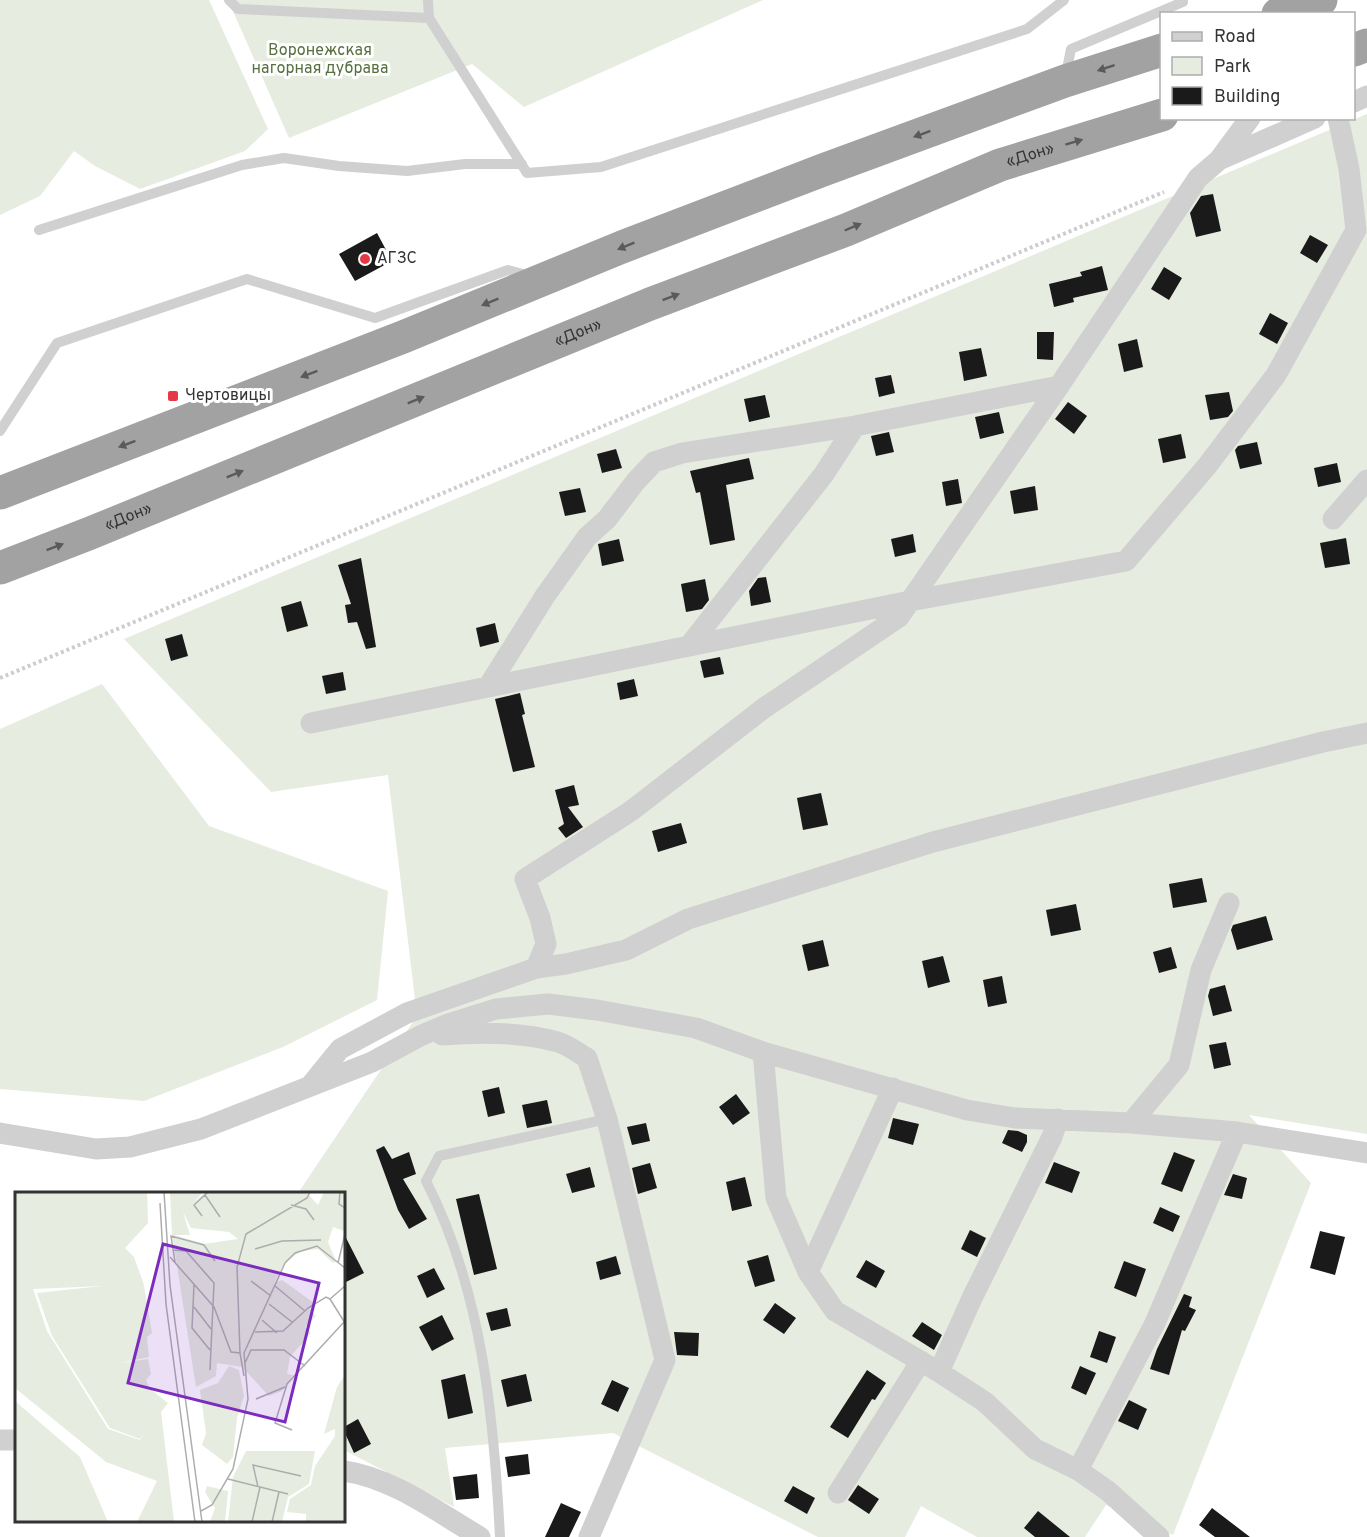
<svg xmlns="http://www.w3.org/2000/svg" width="1367" height="1537" viewBox="0 0 1367 1537" font-family="Overpass,sans-serif">
<style>
.green{fill:#e6ecdf}
.building{fill:#1a1a1a}
.lines{fill:none;stroke-linecap:round;stroke-linejoin:round}
.path{stroke:#cdcdcd;stroke-width:4;stroke-dasharray:3 3;stroke-linecap:butt}
.service{stroke:#d0d0d0;stroke-width:10}
.minor{stroke:#d0d0d0;stroke-width:21}
.trunk{stroke:#a2a2a2;stroke-width:33}
.oneway{fill:#5a5a5a}
.poi-dot{fill:#e63946;stroke:#fff;stroke-width:2}
.labels{text-anchor:middle;dominant-baseline:central;stroke-width:6;stroke-linejoin:round;paint-order:stroke}
.park-label{font-size:16px;fill:#56703f;stroke:#fff}
.street-label{font-size:16px;fill:#333;stroke:#fff}
.poi-label{font-size:16px;fill:#333;stroke:#fff;text-anchor:start}
.inset-road{fill:none;stroke:#adadad;stroke-width:1.5}
.view{fill:#7b2cbf;fill-opacity:0.15;stroke:#7b2cbf;stroke-width:3}
.inset-edge{fill:none;stroke:#333;stroke-width:3}
</style>
<rect width="100%" height="100%" fill="#fff"/>
<path class="green" d="M0,0h209l59,129 -23,22 -105,38 -45,-23 -21,-15 -34,45 -40,19z
M228,0h535l-239,107 -52,-43 -183,74z
M1367,114v1020l-118,-19 62,68 -138,352 -67,-30 -21,32h-108l-56,-31 -16,31h-87l-205,-104 -168,15 9,59 -110,-57v-256l-46,-1 119,-177 -29,-241 -117,17 -147,-153z
M102,684l107,142 179,65 -11,109 -94,47 -139,54 -144,-12v-360z"/>
<path class="building" d="M1213,194l8,37 -25,6 -6,-24 11,-17z
M377,233l15,28 -37,20 -16,-27z
M1310,235l18,10 -11,18 -17,-10z
M1102,266l6,24 -35,8 1,4 -20,5 -5,-23 33,-8 -2,-4z
M1164,267l18,11 -13,22 -18,-11z
M1270,313l18,10 -11,21 -18,-10z
M1037,332h17l-1,28 -16,-1z
M1137,339l6,28 -19,5 -6,-28z
M981,348l6,28 -23,5 -5,-29z
M891,375l4,18 -16,4 -4,-19z
M1229,392l4,19 -5,6 -18,3 -5,-25z
M765,395l5,22 -21,5 -5,-23z
M1068,402l19,14 -13,18 -19,-15z
M999,412l5,21 -24,6 -5,-22z
M889,432l5,20 -18,4 -5,-20z
M1181,434l5,24 -23,5 -5,-24z
M1257,442l5,22 -22,5 -5,-19 3,-4z
M616,449l6,19 -20,5 -5,-19z
M749,458l5,21 -28,6 9,55 -25,5 -10,-53 -4,1 -6,-22z
M1337,463l4,19 -23,5 -4,-19z
M958,479l4,24 -16,3 -4,-24z
M1035,486l3,24 -24,4 -4,-23z
M580,488l6,24 -21,4 -6,-24z
M913,534l3,18 -21,5 -4,-18z
M1346,538l4,26 -25,4 -5,-25z
M619,539l5,22 -22,5 -4,-22z
M361,558l15,89 -10,2 -9,-27 -9,1 -3,-18 6,-1 -13,-39z
M766,577l5,25 -20,4 -2,-15 9,-13z
M705,579l4,21 -7,9 -16,3 -5,-28z
M301,601l7,25 -21,6 -6,-25z
M495,623l4,19 -19,5 -4,-19z
M182,634l6,22 -17,5 -6,-22z
M720,657l4,17 -20,4 -4,-17z
M343,672l3,18 -20,4 -4,-18z
M634,679l4,17 -18,4 -3,-17z
M520,693l5,21 -3,1 13,52 -22,5 -18,-73z
M574,785l5,20 -11,2 15,20 -17,11 -8,-10 6,-4 -9,-34z
M821,793l7,32 -25,5 -6,-32z
M681,823l6,20 -29,9 -6,-21z
M1202,878l5,24 -34,6 -4,-24z
M1076,904l5,26 -30,6 -5,-26z
M1266,916l7,24 -36,10 -6,-20 2,-5z
M823,940l6,26 -21,5 -6,-26z
M1171,947l6,21 -18,5 -6,-21z
M943,956l7,26 -22,6 -6,-27z
M1002,976l5,27 -19,4 -5,-27z
M1225,985l7,26 -19,5 -5,-20 2,-7z
M1226,1042l5,23 -17,4 -5,-24z
M499,1087l6,26 -17,4 -6,-26z
M736,1094l14,19 -17,12 -14,-18z
M547,1100l5,23 -25,5 -5,-23z
M893,1118l26,6 -6,21 -25,-7z
M646,1123l4,18 -18,4 -5,-18z
M1008,1130l10,1 9,4v7l-5,10 -20,-9z
M384,1146l8,13 17,-7 7,22 -13,5 24,40 -18,10 -11,-19 -22,-60z
M1174,1152l21,8 -13,32 -21,-8z
M1054,1162l26,10 -8,21 -27,-10z
M650,1163l7,25 -19,6 -6,-26z
M590,1167l5,20 -23,6 -6,-19z
M1233,1174l14,4 -5,21 -18,-4z
M745,1177l7,29 -20,5 -6,-29z
M479,1194l18,75 -23,6 -18,-76z
M1160,1207l20,9 -7,16 -20,-9z
M970,1230l16,8 -9,19 -16,-8z
M1320,1231l25,6 -10,38 -25,-7z
M344,1234l20,39 -20,10z
M768,1255l7,26 -20,6 -8,-26z
M616,1256l5,18 -21,6 -4,-18z
M866,1260l19,11 -9,17 -20,-11z
M1124,1261l22,8 -10,28 -22,-9z
M434,1268l11,21 -18,9 -10,-22z
M1184,1294l8,3 -3,10 7,3 -11,21 -3,-1 -13,45 -19,-6 7,-20z
M775,1303l21,15 -12,16 -21,-14z
M507,1308l4,18 -20,5 -5,-18z
M442,1315l12,24 -22,12 -13,-24z
M922,1322l20,13 -8,15 -22,-14z
M1099,1331l17,6 -9,26 -17,-6z
M674,1332l25,1 -1,23 -21,-1z
M1080,1366l16,7 -10,22 -15,-7z
M867,1370l19,13 -11,17 -3,-1 -24,39 -18,-11z
M465,1374l8,39 -25,6 -7,-39z
M526,1374l6,27 -25,6 -6,-27z
M612,1380l17,8 -11,24 -17,-8z
M1129,1400l18,9 -9,21 -20,-9z
M358,1419l13,25 -17,9 -10,-22v-4z
M528,1454l2,20 -22,3 -3,-20z
M477,1474l2,24 -23,2 -3,-23z
M858,1485l21,14 -10,15 -21,-14z
M793,1486l22,12 -8,16 -23,-13z
M561,1503l20,9 -12,25h-24z
M1212,1508l38,29h-35l-16,-12z
M1038,1511l32,26h-35l-11,-9z"/>
<g class="lines">
<path class="path" d="M0,678l1164,-486"/>
<path class="service" d="M229,0l9,9 191,9
M428,0l1,18 98,155 74,-6 426,-138 37,-29
M1066,74l5,-25 112,-47v-2
M39,230l203,-65 42,-7 55,8 68,5 58,-7h57
M0,431l57,-88 190,-64 128,39 133,-48 22,6
M500,1537c-6,-120 -18,-247 -74,-356l13,-25 168,-37"/>
<path class="minor" d="M1354,102l13,-6
M1219,160l96,-42
M1333,519l34,-39
M689,646l135,-172 31,-48
M488,687l57,-91 42,-59 20,-18 29,-38 18,-19 28,-9 173,-27 204,-40
M311,723l599,-122 216,-40 81,-95 69,-91 80,-145 -7,-61 -11,-51
M536,968l30,-4 60,-14 62,-31 245,-77 390,-100 44,-9
M442,1035c36,-3 81,-3 116,7 10,3 20,11 29,16l20,61 58,241 -76,177
M763,1052l13,146 32,74 27,39 104,61 46,30 50,47 43,21 30,21 51,46
M310,1086l30,-37 67,-36 129,-45 10,-24 -6,-26 -15,-39 106,-68 133,-103 135,-91 160,-231 139,-208 21,-18 31,-42
M1131,1123l48,-58 22,-95 28,-67
M0,1133l96,16 34,-2 71,-18 171,-67 48,-26 28,-12 48,-15 52,-5 49,6 99,18 67,24 204,58 48,8 116,5 106,9 130,21
M808,1272l85,-184
M939,1372l33,-74 80,-161 6,-18
M0,1440h16
M1078,1470l77,-147 82,-191
M344,1471c49,7 93,41 136,66
M838,1493l83,-132"/>
<g class="trunk">
<path d="M1278,14l43,-14"/>
<path d="M1354,50l13,-5"/>
<path d="M0,493l403,-156 219,-90 201,-77 242,-89 97,-31"/>
<path id="s1" d="M0,568l88,-34 562,-230 196,-74 154,-65 162,-50"/>
</g>
</g>
<defs><path id="oneway-solid" d="M-6-.8H1V-3.2L6.5 0L1 3.2V.8H-6Z" transform="scale(1.5)"/></defs>
<g class="oneway">
<use href="#oneway-solid" transform="translate(1106 68) rotate(162)"/>
<use href="#oneway-solid" transform="translate(922 134) rotate(160)"/>
<use href="#oneway-solid" transform="translate(1074 142) rotate(-17)"/>
<use href="#oneway-solid" transform="translate(853 227) rotate(-23)"/>
<use href="#oneway-solid" transform="translate(626 246) rotate(158)"/>
<use href="#oneway-solid" transform="translate(671 297) rotate(-21)"/>
<use href="#oneway-solid" transform="translate(490 302) rotate(158)"/>
<use href="#oneway-solid" transform="translate(309 374) rotate(159)"/>
<use href="#oneway-solid" transform="translate(416 400) rotate(-22)"/>
<use href="#oneway-solid" transform="translate(127 444) rotate(159)"/>
<use href="#oneway-solid" transform="translate(235 474) rotate(-22)"/>
<use href="#oneway-solid" transform="translate(55 547) rotate(-21)"/>
</g>
<g class="poi-dot">
<circle cx="365" cy="259" r="6"/>
<rect x="167" y="390" width="12" height="12" rx="3"/>
</g>
<g class="labels">
<g class="park-label">
<text x="320" y="51">Воронежская<tspan x="320" dy="18">нагорная дубрава</tspan></text>
</g>
<g class="street-label">
<text stroke="none"><textPath href="#s1" startOffset="1110">«Дон»</textPath></text>
<text stroke="none"><textPath href="#s1" startOffset="624">«Дон»</textPath></text>
<text stroke="none"><textPath href="#s1" startOffset="138">«Дон»</textPath></text>
</g>
<g class="poi-label">
<text x="377" y="259">АГЗС</text>
<text x="185" y="396">Чертовицы</text>
</g>
</g>
<g transform="translate(15 1192)">
<rect width="330" height="330" fill="#fff"/>
<path d="M0,0h132l1,31 -23,25 9,9 10,28 8,48 -5,4 2,20 -29,6 28,-4 3,15 -5,6 4,9 18,14 -7,9 13,110h-37l20,-41 -51,-19 -91,-74zM87,94l-65,7 15,43 58,92 30,11 5,-7 -5,8 -32,-11 -61,-98 -14,-42zM155,0h33l-10,11 13,-11h100l12,13 6,-13h21v46l-1,-7 -11,-4 -5,15 8,19 -3,2 -15,-14 -17,2 -17,12 -10,20 8,-3 32,23 -4,6 6,7 -11,11 6,6 -21,24 -3,17 6,1 -11,16 -13,5 -27,-29 -25,-4 -1,13 -20,11 -24,-153zM168,20l8,16 38,4 9,7 -34,5 -30,-9h16zM214,174l10,4 5,26 -7,22 -4,39 -6,7 -25,-19 4,-12 -6,-43 18,-7zM330,183v147h-39v-8l-19,-2 3,-13 21,-14 4,-19 20,-30v-7l-11,5 13,-47zM0,209l65,56 28,65h-93zM231,259h69l-6,33 -21,13 -6,25h-54l5,-45zM192,294l21,5 -3,31h-15l5,-14 -10,-16z" fill="#e6ecdf" fill-rule="evenodd"/>
<path class="inset-road" d="M149,0l6,93 32,237M325,0l-1,12 6,4M190,3l15,22M145,11l6,101 29,218M276,13l15,4 8,11M187,24l-8,-11 14,-13M240,57l27,-8 39,-1M158,58l13,1 28,32 -4,87M155,65l44,50 17,45 9,1 4,23M160,70l-4,-26 33,9 11,16M323,71l7,-29M236,89l20,15M179,93l-2,43 18,22M260,94l30,25M315,107l15,24M315,107l15,-13M254,112l23,18M179,115l17,22M247,128l15,13M240,140l28,-1 25,-23 18,-11 4,2M225,161l-3,-86 9,-33 61,-36 3,-6M230,171l6,-13h33l21,16M241,207l29,-12M277,238l-17,-7 12,-39 57,-62M213,287l60,15M243,295l-5,-22 48,11M186,319l11,-6 21,-36 15,-70 -4,-46 41,-90 10,-10 22,-7 28,22M237,330l8,-35M257,330l7,-30"/>
<path class="view" d="M148,52l156,39 -34,139 -157,-39z"/>
<rect width="330" height="330" class="inset-edge"/>
</g>
<rect x="1160" y="12" width="195" height="108" fill="#ffffff" stroke="#adadad" stroke-width="1.5"/>
<rect x="1172" y="32" width="30" height="9" fill="#d0d0d0" stroke="#adadad" stroke-width="1.5"/>
<text x="1214" y="42" font-size="18" fill="#333333">Road</text>
<rect x="1172" y="57" width="30" height="18" fill="#e6ecdf" stroke="#adadad" stroke-width="1.5"/>
<text x="1214" y="72" font-size="18" fill="#333333">Park</text>
<rect x="1172" y="87" width="30" height="18" fill="#1a1a1a" stroke="#adadad" stroke-width="1.5"/>
<text x="1214" y="102" font-size="18" fill="#333333">Building</text>
</svg>
